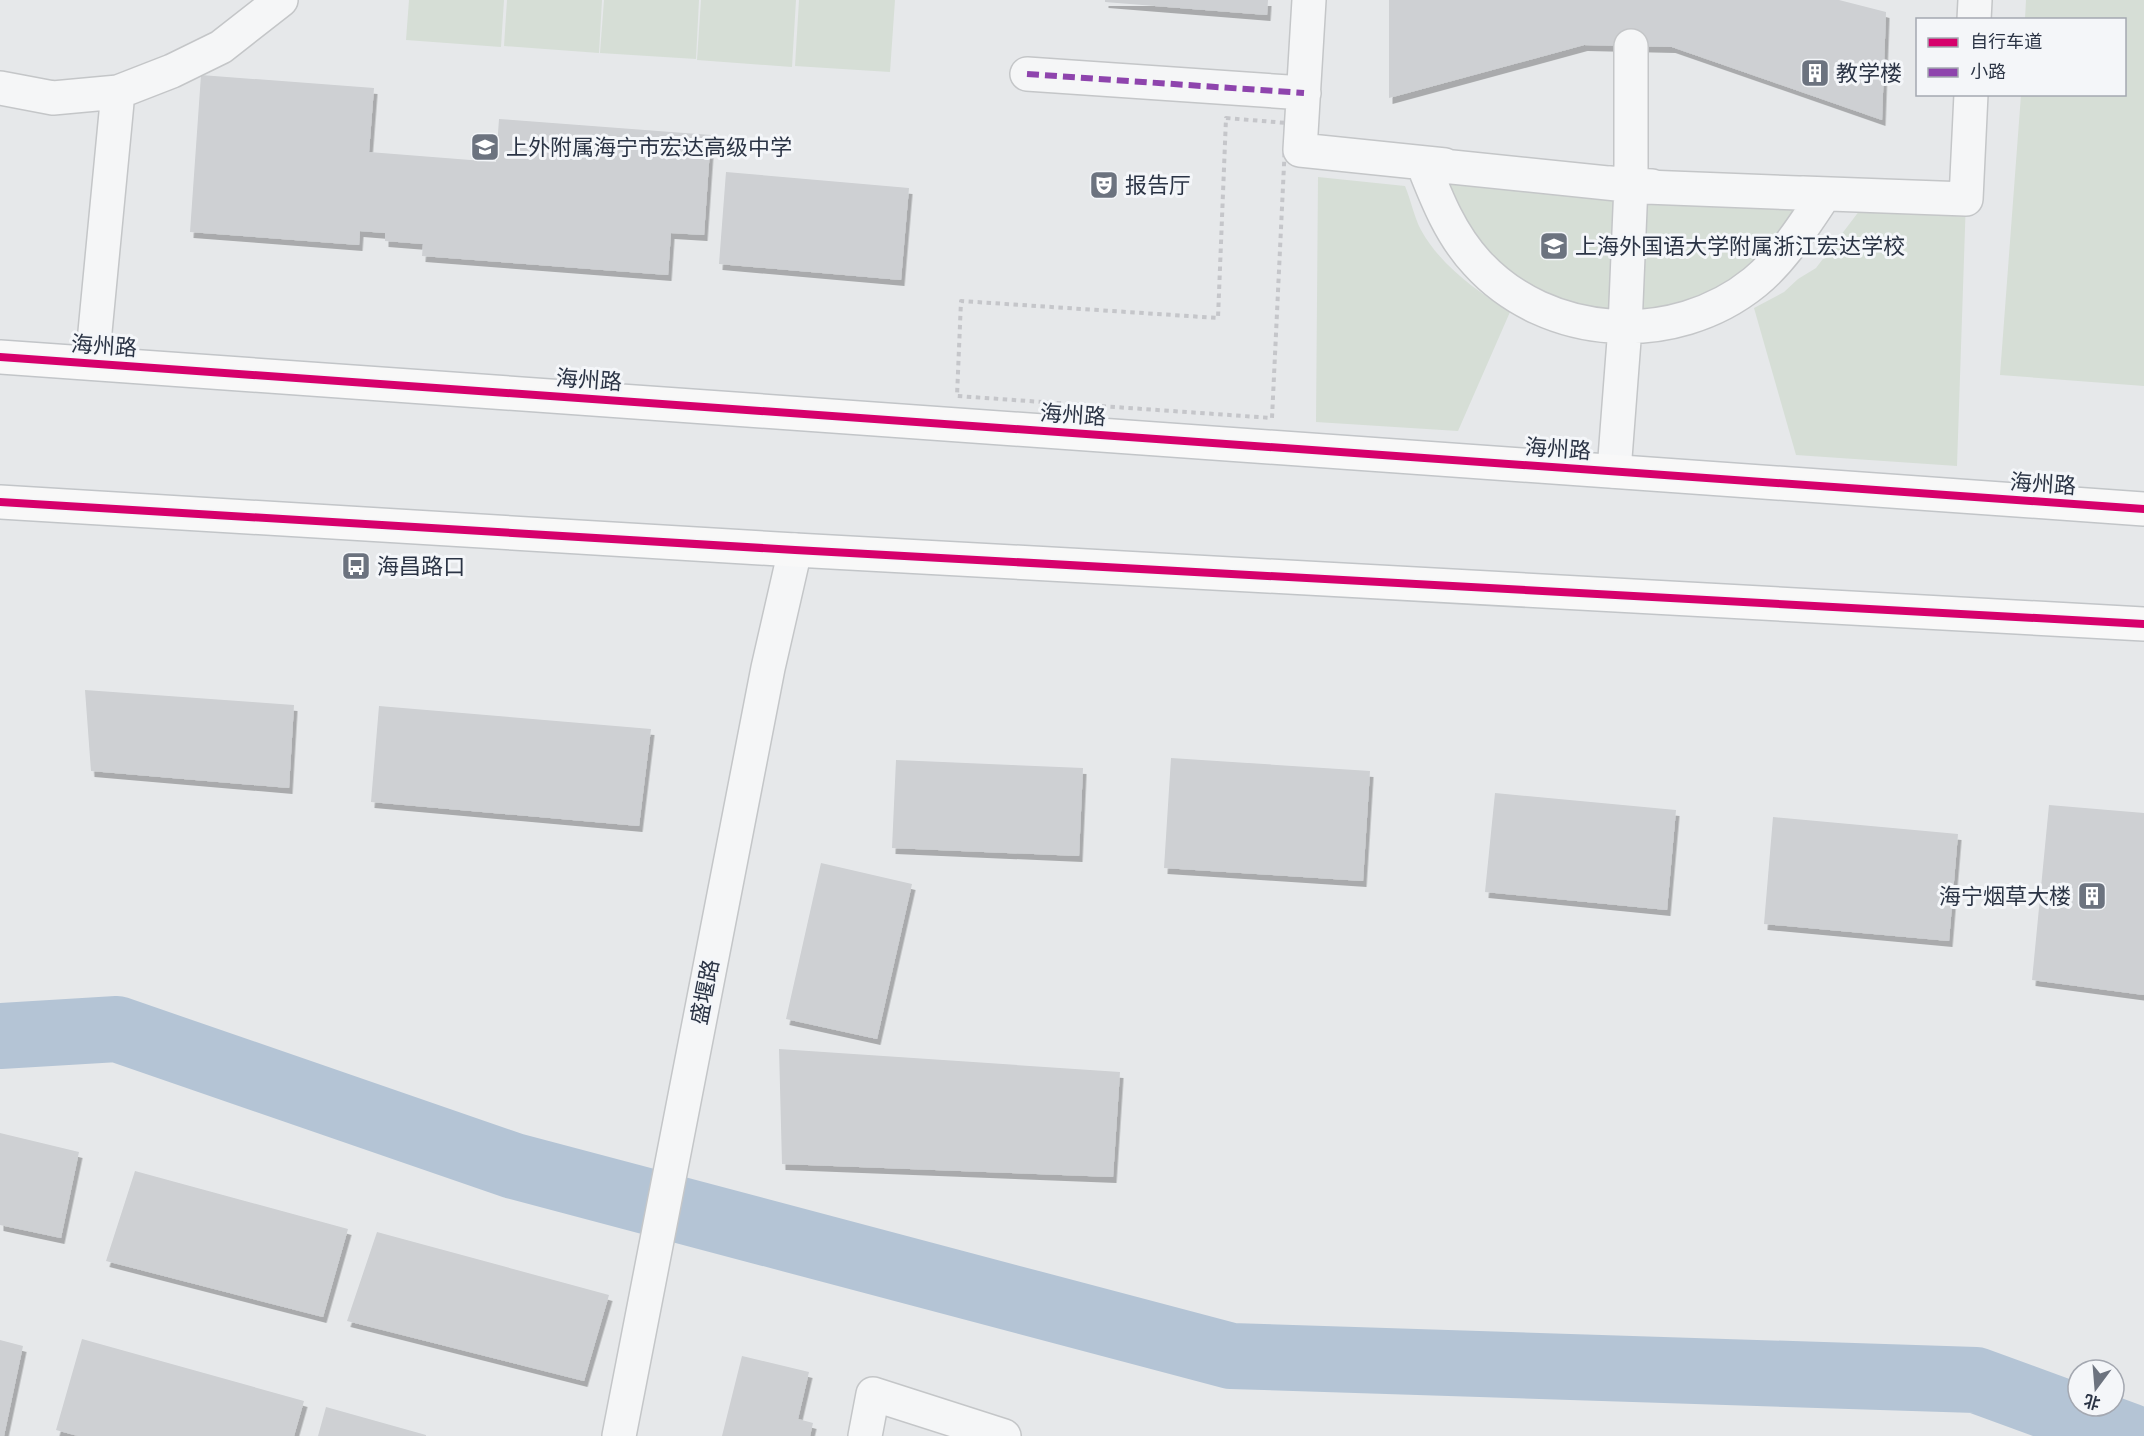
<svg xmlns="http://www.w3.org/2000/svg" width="2144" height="1436" viewBox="0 0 2144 1436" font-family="Signika,'Noto Sans SC',sans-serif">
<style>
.green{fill:#d6ded6}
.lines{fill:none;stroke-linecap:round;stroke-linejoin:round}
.river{stroke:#b4c4d5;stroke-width:66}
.building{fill:#ced0d3;filter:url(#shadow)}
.minor-casing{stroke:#c4c6c8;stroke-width:36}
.major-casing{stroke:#c2c5c8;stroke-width:36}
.path{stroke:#c5c6ca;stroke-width:4;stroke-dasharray:4.5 4.5;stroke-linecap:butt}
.minor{stroke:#f5f6f7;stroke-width:33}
.major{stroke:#f8f8f8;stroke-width:33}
.quiet{stroke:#8e44ad;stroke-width:6;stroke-dasharray:12 6;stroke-linecap:butt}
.cycleway-casing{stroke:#f4f6f9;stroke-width:11}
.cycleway{stroke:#d6006c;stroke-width:8}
.labels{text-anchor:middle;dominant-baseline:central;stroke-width:6;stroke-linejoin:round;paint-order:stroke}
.poi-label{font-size:22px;fill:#2b3445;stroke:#f4f6f9;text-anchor:start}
.street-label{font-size:22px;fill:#2b3445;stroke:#f4f6f9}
</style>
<defs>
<filter id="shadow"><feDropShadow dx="3.5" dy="6" stdDeviation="0" flood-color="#0004"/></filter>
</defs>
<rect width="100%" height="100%" fill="#e6e8ea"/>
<path class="green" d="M409,0h95l-3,47 -95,-7z
M507,0h95l-3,53 -95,-7z
M604,0h95l-3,59 -96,-6z
M701,0h95l-4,67 -95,-7z
M799,0h96l-5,72 -95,-6z
M2026,0h118v386l-144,-11 21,-280 103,-1v-74l-99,-1z
M1423,164l402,30 -71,89 -129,44 -122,-41z
M1318,177l87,9c6,14 9,31 16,44 20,36 56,61 89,82l-52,119 -142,-9z
M1966,199l-9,267 -161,-11 -42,-147 30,-16 14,-13 18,-11 50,-66z"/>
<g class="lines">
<path class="river" d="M0,1036l117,-7 397,137 717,190 745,24 153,56"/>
</g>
<path class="building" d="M1105,0h163l-1,15 -162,-13z
M1389,0h450l47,12 -4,108 -210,-73 -88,-2 -195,53z
M201,75l173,13 -5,64 127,10 3,-43 212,16 -7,100 -33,-2 -3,42 -246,-19 1,-12 -38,-3v-8l-25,-2 -1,14 -169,-13z
M726,172l183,16 -8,92 -182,-16z
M85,690l209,15 -5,83 -198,-17z
M379,706l272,23 -12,97 -268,-24z
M1171,758l199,13 -7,110 -199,-13z
M896,760l187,8 -4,88 -187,-8z
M1495,793l181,17 -9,100 -182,-18z
M2049,805l95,8v182l-112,-15z
M1773,817l185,17 -9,107 -185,-17z
M821,863l91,21 -35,155 -91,-20z
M779,1049l341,23 -7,105 -331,-13z
M0,1133l79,19 -18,86 -61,-13z
M135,1171l213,58 -25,88 -217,-56z
M377,1232l232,63 -25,86 -237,-60z
M82,1339l222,62 -10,35h-216l-22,-6z
M0,1340l23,6 -19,90h-4z
M742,1356l67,16 -11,47 15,4 -3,13h-88z
M326,1407l100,28v1h-108z"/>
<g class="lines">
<g class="minor-casing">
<path id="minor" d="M1309,0l-9,150 145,15
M1974,20l1,-20
M1027,74l277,19
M0,88l53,10 65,-6
M1423,164l223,23 179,7c-21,31 -41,64 -70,88 -81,66 -208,58 -278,-19 -26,-28 -40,-63 -54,-99z
M1610,183l21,2v-139
M1803,193l163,6 5,-105
M92,363l26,-271 54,-21 49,-24 60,-47
M1614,471l11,-144 6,-142 21,1
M619,1436l149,-768 27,-118
M865,1436l8,-42 131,42"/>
</g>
<g class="major-casing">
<path id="major" d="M0,357l2144,152
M0,502l795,48 1349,74"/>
</g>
<path class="path" d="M1226,118l60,5 -14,295 -315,-22 4,-95 257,17z"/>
<use href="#minor" class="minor"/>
<use href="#major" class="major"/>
<path class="quiet" d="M1027,74l277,19"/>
<g class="cycleway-casing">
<path id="cycleway" d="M0,357l2144,152
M0,502l795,48 1349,74"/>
</g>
<use href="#cycleway" class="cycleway"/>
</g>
<defs>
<g id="building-square" transform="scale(1.5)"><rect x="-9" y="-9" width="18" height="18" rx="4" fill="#6c737f" stroke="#f4f6f9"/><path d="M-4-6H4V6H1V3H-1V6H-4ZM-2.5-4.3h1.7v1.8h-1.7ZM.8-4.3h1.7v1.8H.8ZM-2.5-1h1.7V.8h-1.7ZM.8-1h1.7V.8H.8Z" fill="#fff"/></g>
<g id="school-square" transform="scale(1.5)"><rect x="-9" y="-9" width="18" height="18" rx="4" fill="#6c737f" stroke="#f4f6f9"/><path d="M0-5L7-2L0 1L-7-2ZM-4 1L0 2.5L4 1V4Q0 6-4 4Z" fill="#fff"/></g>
<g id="theatre-square" transform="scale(1.5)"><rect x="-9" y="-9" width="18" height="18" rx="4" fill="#6c737f" stroke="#f4f6f9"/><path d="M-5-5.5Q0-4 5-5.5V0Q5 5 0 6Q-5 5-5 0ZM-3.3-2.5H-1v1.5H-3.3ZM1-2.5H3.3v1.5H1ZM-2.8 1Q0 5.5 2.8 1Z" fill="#fff"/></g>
<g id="bus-square" transform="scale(1.5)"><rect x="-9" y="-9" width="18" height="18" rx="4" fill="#6c737f" stroke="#f4f6f9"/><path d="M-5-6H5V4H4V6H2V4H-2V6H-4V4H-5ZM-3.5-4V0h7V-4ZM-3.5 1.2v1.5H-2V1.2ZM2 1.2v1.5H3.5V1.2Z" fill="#fff"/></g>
</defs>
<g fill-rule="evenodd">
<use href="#building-square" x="1815" y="73"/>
<use href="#school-square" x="485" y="147"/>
<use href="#theatre-square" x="1104" y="185"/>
<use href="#school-square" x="1554" y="246"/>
<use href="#bus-square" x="356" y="566"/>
<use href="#building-square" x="2092" y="896"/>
</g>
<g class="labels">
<g class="poi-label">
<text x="1836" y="73">教学楼</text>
<text x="506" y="147">上外附属海宁市宏达高级中学</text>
<text x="1125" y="185">报告厅</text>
<text x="1575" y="246">上海外国语大学附属浙江宏达学校</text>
<text x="377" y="566">海昌路口</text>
<text x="2071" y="896" text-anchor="end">海宁烟草大楼</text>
</g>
<g class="street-label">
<text transform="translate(104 346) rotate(4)">海州路</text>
<text transform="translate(589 380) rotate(4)">海州路</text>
<text transform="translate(1073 415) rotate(4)">海州路</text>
<text transform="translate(1558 449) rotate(4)">海州路</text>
<text transform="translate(2043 484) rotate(4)">海州路</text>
<text transform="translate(705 992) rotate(-79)">盛堰路</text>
</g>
</g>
<rect x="1916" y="18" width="210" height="78" fill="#f4f6f9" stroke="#a4a8b1" stroke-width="1.5"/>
<rect x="1928" y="38" width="30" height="9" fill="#d6006c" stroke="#a4a8b1" stroke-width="1.5"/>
<text x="1970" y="48" font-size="18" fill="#2b3445">自行车道</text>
<rect x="1928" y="68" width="30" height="9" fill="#8e44ad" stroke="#a4a8b1" stroke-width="1.5"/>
<text x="1970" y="78" font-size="18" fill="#2b3445">小路</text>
<g transform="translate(2096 1388) rotate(196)"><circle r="28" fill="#f4f6f9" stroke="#a4a8b1" stroke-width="1.5"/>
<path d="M0-4.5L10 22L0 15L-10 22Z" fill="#6c737f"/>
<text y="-9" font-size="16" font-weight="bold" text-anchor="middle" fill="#2b3445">北</text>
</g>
</svg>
